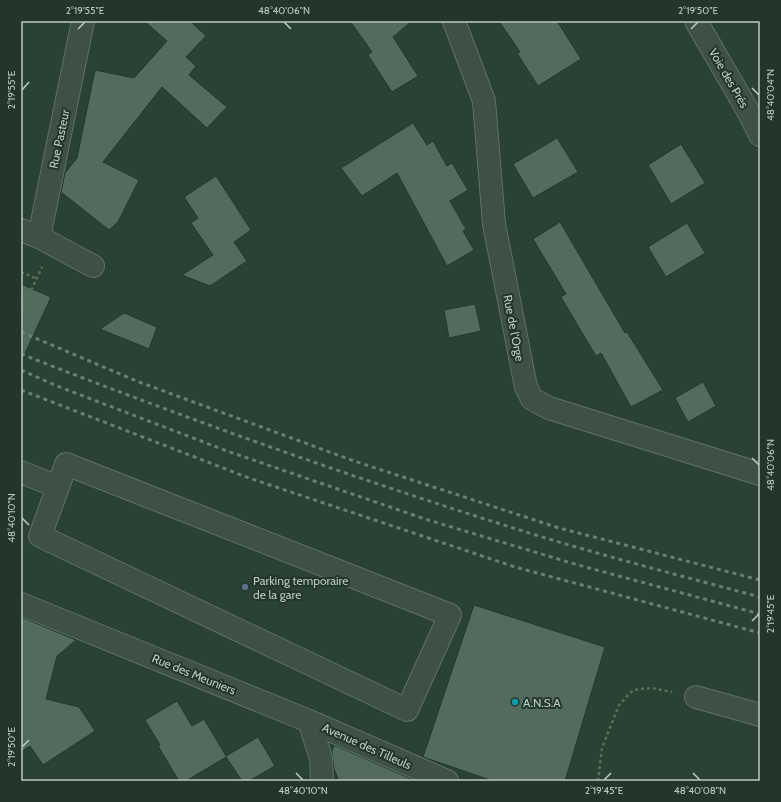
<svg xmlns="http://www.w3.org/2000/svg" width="781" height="802" viewBox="0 0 781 802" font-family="Cabin,sans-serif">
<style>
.building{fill:#536b5c;stroke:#24382c}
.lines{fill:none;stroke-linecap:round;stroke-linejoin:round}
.minor-casing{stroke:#5f7166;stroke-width:24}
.path{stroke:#5c6e5c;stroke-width:2.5;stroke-dasharray:3 3;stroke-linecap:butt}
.minor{stroke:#3e5146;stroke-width:22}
.rail{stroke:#697f73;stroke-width:3;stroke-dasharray:4 4;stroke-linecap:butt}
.ticks{fill:none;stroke:#bbcbc2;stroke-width:1.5}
.service-dot{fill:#5c6f8a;stroke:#22362a;stroke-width:1.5}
.culture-dot{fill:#0f9aa8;stroke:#22362a;stroke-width:1.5}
.labels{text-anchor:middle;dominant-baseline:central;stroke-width:4;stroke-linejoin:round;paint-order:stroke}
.street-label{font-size:12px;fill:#bbcbc2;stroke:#22362a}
.poi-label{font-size:12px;fill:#bbcbc2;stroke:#22362a;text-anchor:start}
.neatline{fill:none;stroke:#bbcbc2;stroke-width:1.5}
.ticks-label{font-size:10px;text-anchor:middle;fill:#bbcbc2}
</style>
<rect width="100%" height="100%" fill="#2a4133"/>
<path class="building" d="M144,21h46l16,15 -20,21 10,9 -7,9 38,32 -20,21 -45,-41 -59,75 36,18 -21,42 -9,8 -48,-38 4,-19 12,-15 18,-88 39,8 33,-37z
M350,21h62l-19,16 25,39 -26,16 -24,-37 4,-3z
M499,21h58l24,38 -43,27 -21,-33 3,-1z
M413,123l14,22 6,-4 14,25 5,-3 16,27 -18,11 16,28 -3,2 11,19 -27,16 -50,-93 -35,23 -21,-28z
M557,138l21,34 -45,26 -20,-34z
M681,144l24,39 -34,21 -23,-39z
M216,176l35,54 -17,12 13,19 -37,25 -28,-11 31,-20 -22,-32 7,-5 -14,-21z
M560,222l65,111 2,-1 36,58 -32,17 -30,-54 -5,3 -15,-25 -20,-34 5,-3 -33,-55z
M687,223l18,30 -39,24 -18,-30z
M21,284l30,13 -30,65z
M475,304l6,27 -32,7 -5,-28z
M124,313l33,14 -8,22 -49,-20z
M703,382l13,24 -28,16 -13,-24z
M474,605l131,42 -40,134h-72l-70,-24z
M21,617l55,23 -19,16 -11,43 33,8 16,24 -52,34 -13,-19 -9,6z
M177,701l15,25 12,-7 22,37 32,-19 17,29 -26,15h-7l-16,-24 -40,24h-7l-21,-35 2,-1 -15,-25z
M334,745l82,36h-77l-5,-12 -2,-18z"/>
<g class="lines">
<g class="minor-casing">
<path id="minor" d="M454,21l30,80 10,123 32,163 6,12 17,9 211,66
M696,21l52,90 12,24
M21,230l18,7 54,29
M39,237l44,-216
M21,472l37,15 -18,49 367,174 43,-95 -384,-151 -8,23
M21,604l288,117 138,60
M696,697l64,18
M309,721l12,37 1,23"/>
</g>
<path class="path" d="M21,272l16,7
M21,312l21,-45
M598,781l4,-33 17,-43 14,-15 18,-2 21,4"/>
<use href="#minor" class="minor"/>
<path class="rail" d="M21,332l118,50 215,79 205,67 201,52
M21,354c166,65 335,125 505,178 77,24 156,44 234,65
M21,370l36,16 170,65 198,68 153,46 182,49
M21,390l228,88 266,89 245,66"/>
</g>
<path class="ticks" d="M284,22l7,7M78,29l7,-7M691,29l7,-7M752,88l7,7M22,90l7,-8M752,458l7,7M22,518l7,7M752,621l7,-7M22,747l7,-7M296,773l7,7M693,773l7,7M604,780l7,-7"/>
<circle class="service-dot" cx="245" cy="587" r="4"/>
<circle class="culture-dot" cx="515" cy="702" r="4"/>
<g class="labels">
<g class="street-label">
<text transform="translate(729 78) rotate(60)">Voie des Prés</text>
<text transform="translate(59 139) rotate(-78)">Rue Pasteur</text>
<text transform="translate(514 328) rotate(79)">Rue de l'Orge</text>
<text transform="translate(194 674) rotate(22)">Rue des Meuniers</text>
<text transform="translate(367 746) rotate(24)">Avenue des Tilleuls</text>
</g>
<g class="poi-label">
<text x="253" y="580">Parking temporaire<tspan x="253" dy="14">de la gare</tspan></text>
<text x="523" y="702">A.N.S.A</text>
</g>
</g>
<rect width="781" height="802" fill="none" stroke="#22362a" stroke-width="44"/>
<rect x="22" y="22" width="737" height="758" class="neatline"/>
<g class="ticks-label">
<text x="85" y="14">2°19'55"E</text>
<text x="284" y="14">48°40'06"N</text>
<text x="698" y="14">2°19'50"E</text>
<text transform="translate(11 90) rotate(-90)" y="4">2°19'55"E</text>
<text transform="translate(770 95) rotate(-90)" y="4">48°40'04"N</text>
<text transform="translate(770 465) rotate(-90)" y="4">48°40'06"N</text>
<text transform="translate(11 518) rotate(-90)" y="4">48°40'10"N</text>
<text transform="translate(770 614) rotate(-90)" y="4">2°19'45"E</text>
<text transform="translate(11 747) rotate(-90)" y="4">2°19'50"E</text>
<text x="303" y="794">48°40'10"N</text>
<text x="604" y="794">2°19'45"E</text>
<text x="700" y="794">48°40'08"N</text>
</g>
</svg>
